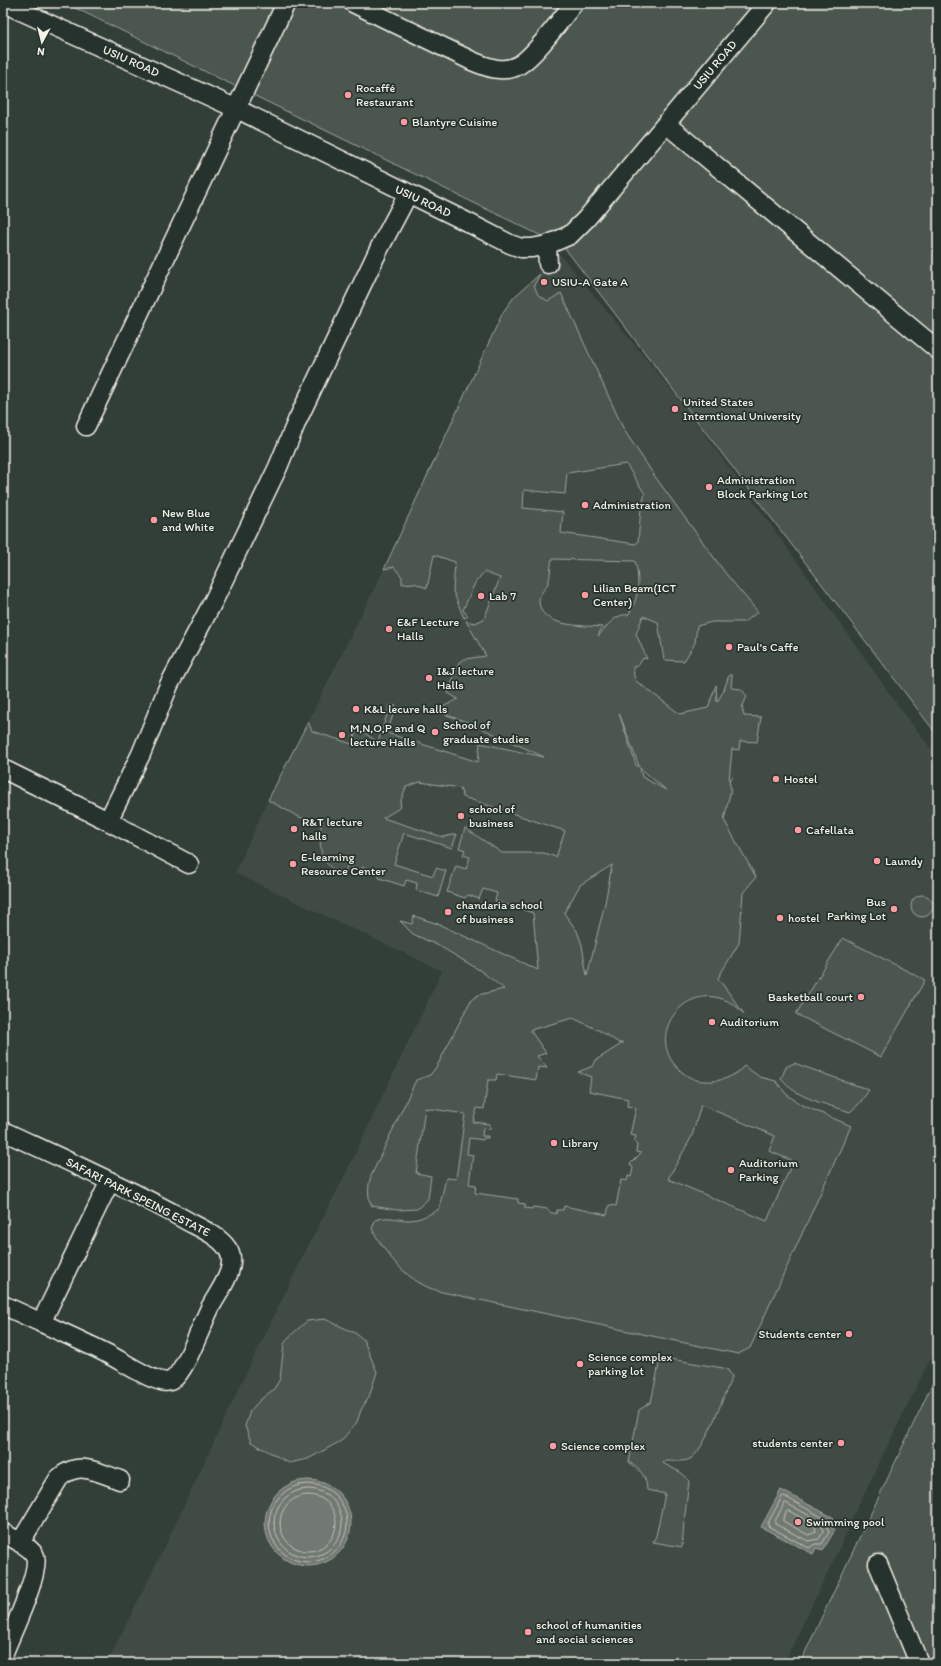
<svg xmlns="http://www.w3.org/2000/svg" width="941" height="1666" viewBox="0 0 941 1666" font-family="Itim,sans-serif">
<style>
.built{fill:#404b44}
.green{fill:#4c564f;stroke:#a0a49c;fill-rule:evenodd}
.water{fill:#727972;stroke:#a6a9a1}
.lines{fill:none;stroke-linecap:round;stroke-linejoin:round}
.shore{stroke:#c0c1b9;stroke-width:1}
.minor-casing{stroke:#f4f1e8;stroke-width:21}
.minor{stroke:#26332d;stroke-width:18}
.poi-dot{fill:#ff9aa2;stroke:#26332d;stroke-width:1.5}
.labels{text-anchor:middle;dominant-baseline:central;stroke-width:3.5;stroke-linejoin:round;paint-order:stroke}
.street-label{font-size:12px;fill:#f4f1e8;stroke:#26332d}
.poi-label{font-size:12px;fill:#f4f1e8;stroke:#26332d;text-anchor:start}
</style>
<rect width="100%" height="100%" fill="#323e38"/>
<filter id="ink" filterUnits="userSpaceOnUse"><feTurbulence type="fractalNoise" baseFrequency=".025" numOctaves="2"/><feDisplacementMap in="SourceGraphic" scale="8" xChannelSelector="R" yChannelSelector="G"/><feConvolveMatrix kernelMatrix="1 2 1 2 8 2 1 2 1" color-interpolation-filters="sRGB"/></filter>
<g filter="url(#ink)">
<path class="built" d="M560,254l123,150 98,135 116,165 41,54v585l-82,167 -9,22 -63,131h-677l59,-119 75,-160 64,-132 36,-69 101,-212 -207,-98 33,-73 40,-78 76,-153 119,-257 11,-15z"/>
<path class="green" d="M65,3h873v733l-374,-489z
M540,274l-6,11 4,10 10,6 13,-8 63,137 32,48 70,96 32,38 -14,10h-32l-15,4 -2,17 -11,18 -20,-1 -6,-38 -15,-6 -7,18 11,25 -4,-1 -5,8 -5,1 1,9 2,5 44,33 28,-6 8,-23 1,17 7,-12 5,-15h3l-1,13 10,1 6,7 -5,12 2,8 17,1 -4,25 -17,-1 -1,9 -7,-1 -3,31 4,-3 -4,4 2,8 -7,31 32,57 -13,16 -4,50 -21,35 26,36c-3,-3 -7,-7 -11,-10 -47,-29 -93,34 -51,68 6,5 14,9 22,9 16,1 29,-3 40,-15l16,11 16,4 10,13 14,10 51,22 -101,222 -12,6 -296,-62c-5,-2 -12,-3 -17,-6 -24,-12 -41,-35 -53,-57l3,-9c14,-5 21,0 34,0 11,0 21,-6 30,-11l7,-31 10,1 9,-65 -40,-6 -9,65 15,3 -3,23 -11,10 -20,1 -25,-4c-5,-9 -4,-21 -1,-30l45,-96 14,-5 7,-9 34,-66 7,-5 26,-6 -23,-18 -40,-24 -28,-13 -13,-13 12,3 2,-8 24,8 100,46 -5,-57 -38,-12 2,-8 -14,-4 -4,10 -11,-4 -3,3 -18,-6 9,-26 10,3 4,-12 -7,-2 2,-5 -6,-2 6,-20 37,25h42l12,4 9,-26 -102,-34 -3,-9 -40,-6 -14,5 -6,16 1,4 -18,11 60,19 14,-3 -5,14 -48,-15 -10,31 39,12 3,-8 10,3 -8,26 -22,-7 1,-7 -11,-3 -2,6 -25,-8 1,-6 -17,-5 -1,3 -15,-4 -3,11c-27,-17 -24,-24 -23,-53l-22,-7 -31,-17 40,-78 4,9 40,13 5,-16 21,14 12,-37 6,1 -9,27 91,29 2,-19 64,14 -74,-34 -35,-12 23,-12 -10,-6 11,-31 6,-3 21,-3 -20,-35 9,2 9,-4 16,-41 -16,-6 -9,11 -12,27 5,6 -4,2 -11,-27 2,-29 -21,-7 -7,33 -13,-5 -12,1v-7l-8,-10 -10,2 119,-257 11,-15zM626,464l19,30 -4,14 -3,34 -2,2 -75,-11 2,-21 -40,-4 1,-18 41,4 2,-21zM552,559l83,2c5,18 4,39 -7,54 -13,-2 -22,13 -30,21l4,-9c-20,-2 -63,1 -63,-27 1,-8 6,-10 9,-17 3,-7 2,-17 4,-24zM619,713l20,53v1l-3,-2zM640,768l26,22 -24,-13zM612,865l-7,38 -18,73 -5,-31 -5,-14 -13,-18 16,-28zM573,1018l29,14 17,11h4l-27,17 -3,6 -15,6 13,5 -2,14 39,8 -1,7 9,2 -6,27 6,1 -2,6 3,3 -1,7 5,1 -11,11 3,4 -2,9 -3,-1 -1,5 -6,-1 -5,26 -7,-1 -2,10 -43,-9 -1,4h-6l-1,4 -7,-2 -1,-3 -15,-2 -1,2 -7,-1v-4l-7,-1v-4l-43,-6 1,-8 -7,-1 4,-29 -6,-1 2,-16 14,2 1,-2h4v-2h-6l1,-8 7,1v-5l-17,-2 4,-14 7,1 4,-29h8l1,-6 39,6 2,-13 9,1 -10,-12 9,-3 -16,-23zM701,1105l74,31 -6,15 24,10 -26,60 -99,-42 24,-43z
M911 906a11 11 0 1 1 22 0a11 11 0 1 1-22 0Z
M843,938l82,42 -44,77 -85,-43z
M794,1063l75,27 -10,14 -9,8c-23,-8 -53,-13 -69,-33l5,-12z
M325,1319l30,14 8,6 14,33 -8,25 -8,13 -4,12 -16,19 -33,18 -19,4 -38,-21 -6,-16 5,-15 10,-11 14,-11 6,-10 4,-35 6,-8 17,-15z
M670,1359l53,9 5,2 4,7c-8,17 -27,74 -42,82 -6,3 -17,2 -24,2l-3,2c10,7 19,7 26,18l-5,42 -2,24 -29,-5 3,-6 9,-42 -18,-4c-1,-15 -6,-19 -18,-28l10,-52 12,-8 9,-42z
M938,1372v291h-138z"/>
<path class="water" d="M265 1523a43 43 0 1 1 86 0a43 43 0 1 1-86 0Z
M781,1490l53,28 -4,7 5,5 -12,20 -7,-2 -3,6 -52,-27z"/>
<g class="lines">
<path class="shore" d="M269 1523a39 39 0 1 1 78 0a39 39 0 1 1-78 0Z
M274 1523a34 34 0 1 1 68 0a34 34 0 1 1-68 0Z
M280 1523a28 28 0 1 1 56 0a28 28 0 1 1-56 0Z
M784,1496l43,24 -1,6 3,6 -7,12h-7l-6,4 -41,-22v-3l14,-26z
M786,1503l35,19 2,10 -4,7 -11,2 -33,-17v-3l9,-17z
M789,1511l26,14 1,7 -8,3 -25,-14v-2l3,-7z"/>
<g class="minor-casing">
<path id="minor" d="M3,3l232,105 230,113 45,23 11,4h11l15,-3 23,-10 16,-16 181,-216
M353,3l119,58c14,6 32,13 47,4 17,-10 42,-46 55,-62
M666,124l272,226
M547,245l1,19
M86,426l200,-423
M3,769l105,52 33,-67 28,-69 45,-85 64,-133 19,-46 82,-172 29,-55
M108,821l81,43
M3,1131c60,28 121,55 179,87 15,9 35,16 45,30 13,17 -8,43 -16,58 -9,17 -25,65 -39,74 -6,4 -14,0 -20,-2 -16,-7 -32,-18 -48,-26 -33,-16 -67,-31 -101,-47
M41,1323l69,-142
M3,1533c8,4 29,15 32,23 6,17 -25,80 -32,99
M20,1543l39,-65c20,-18 38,-6 61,2
M878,1564l41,99"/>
</g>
<use href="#minor" class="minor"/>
</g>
</g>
<g class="poi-dot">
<circle cx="348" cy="95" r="4"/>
<circle cx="404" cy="122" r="4"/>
<circle cx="544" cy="282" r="4"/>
<circle cx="675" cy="409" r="4"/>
<circle cx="709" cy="487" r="4"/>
<circle cx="585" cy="505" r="4"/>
<circle cx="154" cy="520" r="4"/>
<circle cx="585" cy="595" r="4"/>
<circle cx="481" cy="596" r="4"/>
<circle cx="389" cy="629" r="4"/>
<circle cx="729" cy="647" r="4"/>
<circle cx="429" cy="678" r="4"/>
<circle cx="356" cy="709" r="4"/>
<circle cx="435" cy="732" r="4"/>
<circle cx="342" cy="735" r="4"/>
<circle cx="776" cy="779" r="4"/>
<circle cx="461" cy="816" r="4"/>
<circle cx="294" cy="829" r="4"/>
<circle cx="798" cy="830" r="4"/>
<circle cx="877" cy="861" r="4"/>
<circle cx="293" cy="864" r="4"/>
<circle cx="894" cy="909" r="4"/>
<circle cx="448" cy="912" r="4"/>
<circle cx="780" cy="918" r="4"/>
<circle cx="861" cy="997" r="4"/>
<circle cx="712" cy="1022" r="4"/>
<circle cx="554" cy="1143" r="4"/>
<circle cx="731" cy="1170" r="4"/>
<circle cx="849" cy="1334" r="4"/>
<circle cx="580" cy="1364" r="4"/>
<circle cx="841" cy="1443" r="4"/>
<circle cx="553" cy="1446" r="4"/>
<circle cx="798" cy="1522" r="4"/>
<circle cx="528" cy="1632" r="4"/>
</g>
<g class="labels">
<g class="street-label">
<text transform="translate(131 61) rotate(24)">USIU ROAD</text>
<text transform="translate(715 65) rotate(-50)">USIU ROAD</text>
<text transform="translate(423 201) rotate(25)">USIU ROAD</text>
<text transform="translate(138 1197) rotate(27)">SAFARI PARK SPEING ESTATE</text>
</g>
<g class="poi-label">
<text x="356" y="88">Rocaffé<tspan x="356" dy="14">Restaurant</tspan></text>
<text x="412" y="122">Blantyre Cuisine</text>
<text x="552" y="282">USIU-A Gate A</text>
<text x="683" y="402">United States<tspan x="683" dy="14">Interntional University</tspan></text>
<text x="717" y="480">Administration<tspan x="717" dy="14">Block Parking Lot</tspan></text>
<text x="593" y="505">Administration</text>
<text x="162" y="513">New Blue<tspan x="162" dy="14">and White</tspan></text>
<text x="593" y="588">Lilian Beam(ICT<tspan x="593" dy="14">Center)</tspan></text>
<text x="489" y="596">Lab 7</text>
<text x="397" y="622">E&amp;F Lecture<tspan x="397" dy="14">Halls</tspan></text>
<text x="737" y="647">Paul's Caffe</text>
<text x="437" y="671">I&amp;J lecture<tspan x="437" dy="14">Halls</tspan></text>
<text x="364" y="709">K&amp;L lecure halls</text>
<text x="443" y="725">School of<tspan x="443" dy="14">graduate studies</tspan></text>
<text x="350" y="728">M,N,O,P and Q<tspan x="350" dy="14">lecture Halls</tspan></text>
<text x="784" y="779">Hostel</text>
<text x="469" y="809">school of<tspan x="469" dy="14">business</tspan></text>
<text x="302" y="822">R&amp;T lecture<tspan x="302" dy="14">halls</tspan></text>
<text x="806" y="830">Cafellata</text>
<text x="301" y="857">E-learning<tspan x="301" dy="14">Resource Center</tspan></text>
<text x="885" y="861">Laundy</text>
<text x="886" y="902" text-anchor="end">Bus<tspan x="886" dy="14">Parking Lot</tspan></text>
<text x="456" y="905">chandaria school<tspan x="456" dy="14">of business</tspan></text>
<text x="788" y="918">hostel</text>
<text x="853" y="997" text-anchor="end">Basketball court</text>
<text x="720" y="1022">Auditorium</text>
<text x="562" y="1143">Library</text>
<text x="739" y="1163">Auditorium<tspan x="739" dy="14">Parking</tspan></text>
<text x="841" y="1334" text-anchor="end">Students center</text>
<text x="588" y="1357">Science complex<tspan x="588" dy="14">parking lot</tspan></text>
<text x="833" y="1443" text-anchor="end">students center</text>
<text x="561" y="1446">Science complex</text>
<text x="806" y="1522">Swimming pool</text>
<text x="536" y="1625">school of humanities<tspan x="536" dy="14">and social sciences</tspan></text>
</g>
</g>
<rect width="941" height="1666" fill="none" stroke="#26332d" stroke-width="16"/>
<rect x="8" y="8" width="925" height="1650" fill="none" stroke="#f4f1e8" stroke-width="1.5" filter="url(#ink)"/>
<g transform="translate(42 42) rotate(187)" stroke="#26332d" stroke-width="3" paint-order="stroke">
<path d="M0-3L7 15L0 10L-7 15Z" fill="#f4f1e8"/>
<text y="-6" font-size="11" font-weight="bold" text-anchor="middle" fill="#f4f1e8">N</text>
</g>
</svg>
